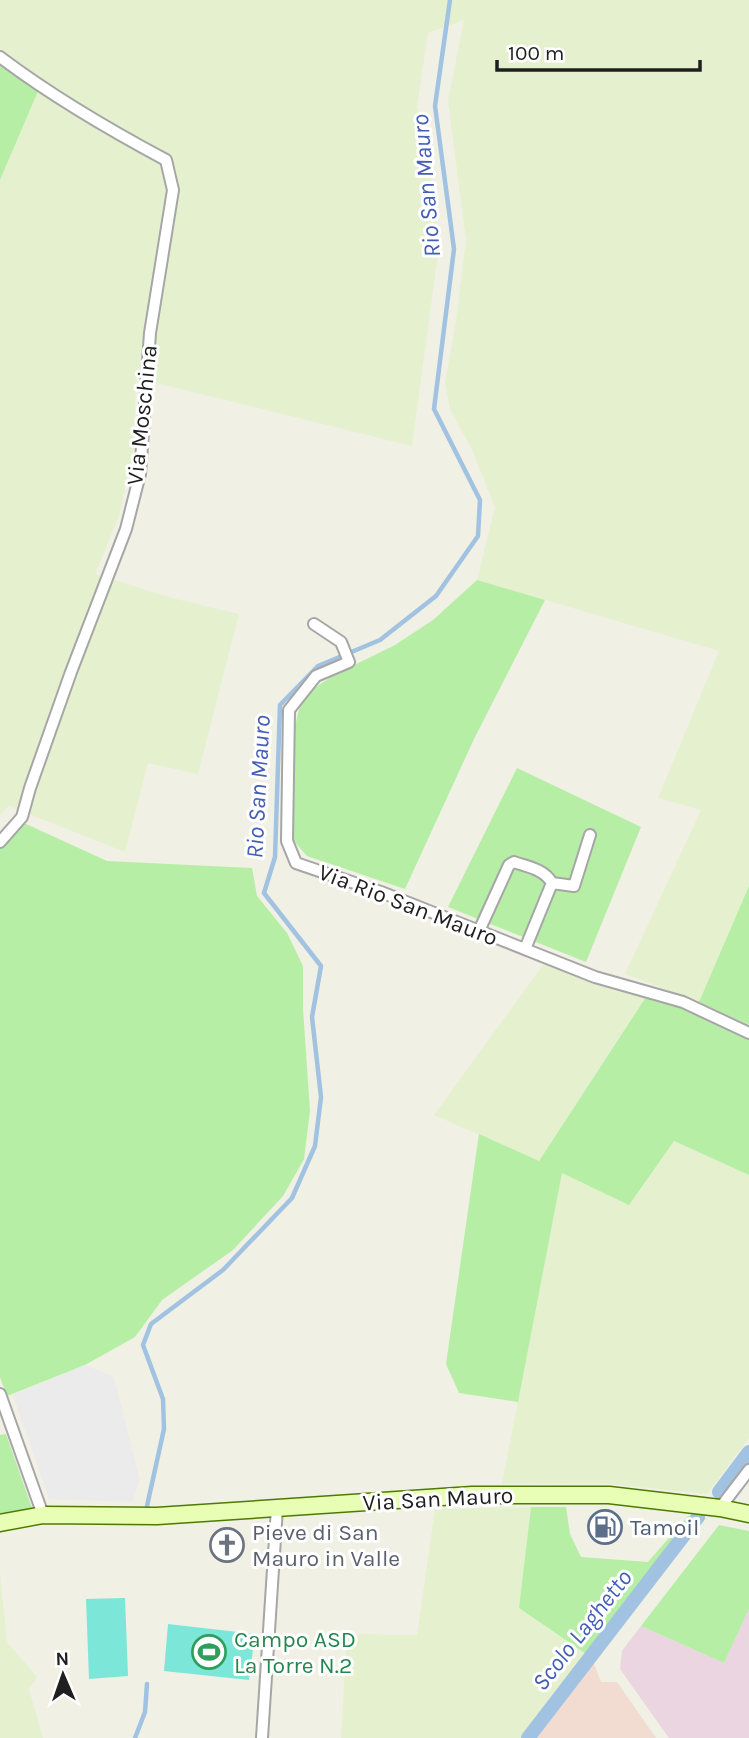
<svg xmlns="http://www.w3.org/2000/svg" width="749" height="1738" viewBox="0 0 749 1738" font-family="Karla,sans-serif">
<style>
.commercial{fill:#f2dcd2}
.industrial{fill:#ead5e1}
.farmland{fill:#e5f1ce}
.grass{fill:#b6eea6}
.pitch{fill:#7ce6d9}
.parking{fill:#ebebeb}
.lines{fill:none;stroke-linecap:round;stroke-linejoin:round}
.stream{stroke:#a1c2e1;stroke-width:4.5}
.canal{stroke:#a1c2e1;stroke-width:14}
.street-casing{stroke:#a6a6a6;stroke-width:14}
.secondary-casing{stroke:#4d7b00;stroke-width:19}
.street{stroke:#fff;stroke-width:10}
.secondary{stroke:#e7feb4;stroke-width:16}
.labels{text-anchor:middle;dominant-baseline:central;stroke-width:6;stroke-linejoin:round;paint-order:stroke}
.street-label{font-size:23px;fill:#1f1f1f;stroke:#fff}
.service-label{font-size:23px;fill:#4e5e75;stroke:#fff;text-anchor:start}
.worship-label{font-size:23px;fill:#5b616d;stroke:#fff;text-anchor:start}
.leisure-label{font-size:23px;fill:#27864d;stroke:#fff;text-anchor:start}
.water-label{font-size:24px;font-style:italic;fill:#435eb6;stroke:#fff}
</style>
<rect width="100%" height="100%" fill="#f0f0e4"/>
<path class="commercial" d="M592,1658l9,24h16l39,56h-126z"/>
<path class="industrial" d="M749,1609v129h-80l-49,-69 2,-18 19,-25 83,37z"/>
<path class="farmland" d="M0,0h749v886l-50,116 -74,-28 76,-164 -43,-12 61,-147 -242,-71 18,-73 -23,-57 -22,-41 -5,-26 11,-62 10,-81 -18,-139 16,-81 -36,13 -11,73 17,88 4,60 -26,192 -276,-68 -2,69 -15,69 -24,58 77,24 67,16 -41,160 -50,-11 -23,89 -116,-46 -9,9v-635l42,-98 -42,-32z
M545,962l101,35 -107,164 -105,-46z
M674,1141l75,34v263l-42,56 -107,-11 -98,1 60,-312z
M531,1507l-12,101 73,50 -62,80h-189l6,-104 70,1 18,-126z
M0,1573l7,69 30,35 -8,12 14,49h-43z"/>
<path class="grass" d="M0,50l42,32 -42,98z
M477,580l68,20 -71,139 -69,150 -98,-33 -13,-15 -1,-106 6,-26 11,-18 24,-16 61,-30 38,-25z
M517,768l124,59 -55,135 -138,-55z
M24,823l83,38 145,7 5,28 30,37 16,33v43l7,102 -6,48 -21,37 -50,54 -71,50 -27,37 -50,28 -78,31 -7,-19v-528z
M749,886v139l-50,-23z
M646,997l43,12 60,31v135l-75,-34 -45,64 -67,-32 -44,229 -59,-9 -13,-29 33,-230 60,27z
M6,1434l27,77 -33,5v-81z
M531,1507h35l4,27 11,23 67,5 40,-46 18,2 -114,140 -73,-50z
M719,1525l30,6v78l-25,54 -83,-37z"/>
<path class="pitch" d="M125,1598l3,78 -39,3 -3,-80z
M168,1624l87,10 -6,46 -85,-9z"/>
<path class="parking" d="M85,1365l29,12 26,103 -8,22 -83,-3 -36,-104z"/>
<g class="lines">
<path class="stream" d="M147,1506l17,-77 -1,-30 -20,-54 8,-21 72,-54 69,-72 23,-52 6,-49 -9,-80 9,-51 -57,-73 11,-36 5,-152 38,-39 62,-26 56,-44 42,-60 2,-36 -46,-91 20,-160 -19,-143 15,-106
M135,1738l10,-26 2,-28"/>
<path class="canal" d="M719,1492l30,-40
M528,1738l170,-221"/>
<g class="street-casing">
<path id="street" d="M0,57c53,40 108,72 166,103l7,30 -23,143 -10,141 -14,55 -55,143 -41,116 -8,29 -22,25
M314,624l27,18 8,20 -33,14 -27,34 -2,131 9,22 85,29 214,85 88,25 66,31
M479,931l30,-66 5,-3c14,5 30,7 38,21
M525,949l27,-66 22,3 16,-51
M0,1394l43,121
M720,1508l29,-38
M262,1738l15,-230"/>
</g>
<g class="secondary-casing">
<path id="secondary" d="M0,1523l43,-8 114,1 315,-21h137l111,13 29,6"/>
</g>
<use href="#street" class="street"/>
<use href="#secondary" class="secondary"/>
</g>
<defs>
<g id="fuel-ring" transform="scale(1.75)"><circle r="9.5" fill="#fff" stroke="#5c6f8a" stroke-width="1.5"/><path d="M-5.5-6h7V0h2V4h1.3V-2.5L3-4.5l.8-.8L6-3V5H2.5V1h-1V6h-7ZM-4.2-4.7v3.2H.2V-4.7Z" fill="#5c6f8a"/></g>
<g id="church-ring" transform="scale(1.75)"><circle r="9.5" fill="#fff" stroke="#6b7280" stroke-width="1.5"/><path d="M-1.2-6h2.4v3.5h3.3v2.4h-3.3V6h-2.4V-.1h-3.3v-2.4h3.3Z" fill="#6b7280"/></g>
<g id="stadium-ring" transform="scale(1.75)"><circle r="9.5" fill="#fff" stroke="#2e9e5b" stroke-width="1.5"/><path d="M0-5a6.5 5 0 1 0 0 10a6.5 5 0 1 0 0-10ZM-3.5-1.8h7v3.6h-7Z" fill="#2e9e5b"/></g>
</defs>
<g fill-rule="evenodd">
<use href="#fuel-ring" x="605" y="1527"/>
<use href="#church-ring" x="227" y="1545"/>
<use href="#stadium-ring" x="209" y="1652"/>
</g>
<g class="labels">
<g class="street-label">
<text transform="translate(142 415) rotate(-84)">Via Moschina</text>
<text transform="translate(408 905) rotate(21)">Via Rio San Mauro</text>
<text transform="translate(438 1499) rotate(-3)">Via San Mauro</text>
</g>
<g class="service-label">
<text x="630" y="1527">Tamoil</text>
</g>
<g class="worship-label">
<text x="252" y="1532">Pieve di San<tspan x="252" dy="26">Mauro in Valle</tspan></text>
</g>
<g class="leisure-label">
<text x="234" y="1639">Campo ASD<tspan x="234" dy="26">La Torre N.2</tspan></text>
</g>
<g class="water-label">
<text transform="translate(426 186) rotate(-95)">Rio San Mauro</text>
<text transform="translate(258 787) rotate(-87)">Rio San Mauro</text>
<text transform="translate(582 1630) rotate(-52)">Scolo Laghetto</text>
</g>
</g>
<g transform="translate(63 1675) rotate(358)" stroke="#ffffff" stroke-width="5" paint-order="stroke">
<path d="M0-5L12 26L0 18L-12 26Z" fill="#1f1f1f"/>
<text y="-10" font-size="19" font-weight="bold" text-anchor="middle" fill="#1f1f1f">N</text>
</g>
<path d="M497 60v10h203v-10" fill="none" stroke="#1f1f1f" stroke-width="3.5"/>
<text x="508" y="60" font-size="21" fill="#1f1f1f" stroke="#ffffff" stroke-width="5" paint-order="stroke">100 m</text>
</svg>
